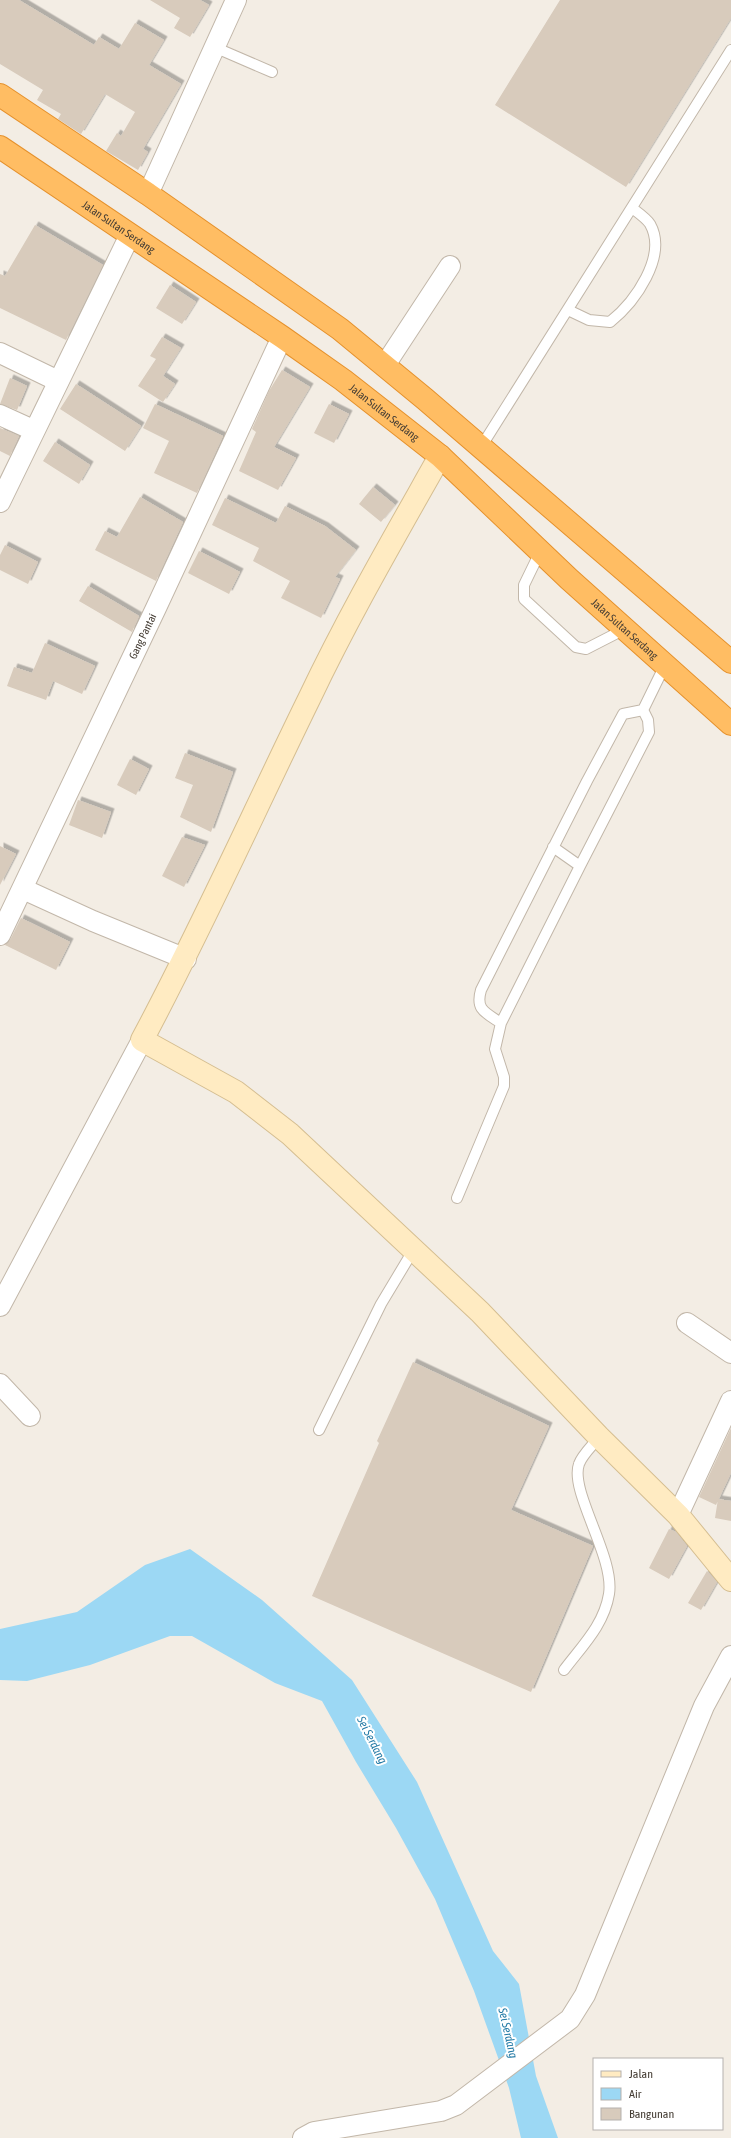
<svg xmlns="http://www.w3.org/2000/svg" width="731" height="2138" viewBox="0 0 731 2138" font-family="'Asap Condensed',sans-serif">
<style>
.water{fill:#9cd8f4}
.building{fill:#d8cbbc;filter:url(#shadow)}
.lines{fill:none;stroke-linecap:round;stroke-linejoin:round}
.lane-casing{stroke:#c2b7a9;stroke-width:12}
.street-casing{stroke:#c2b7a9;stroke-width:22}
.secondary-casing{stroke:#d5be91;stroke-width:24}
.highway-casing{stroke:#e5912c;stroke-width:24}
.lane{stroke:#fff;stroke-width:10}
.street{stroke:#fff;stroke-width:20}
.secondary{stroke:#ffebc2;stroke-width:22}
.highway{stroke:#ffbd63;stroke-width:22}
.labels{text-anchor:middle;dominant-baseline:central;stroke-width:4;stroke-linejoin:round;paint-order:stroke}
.street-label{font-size:11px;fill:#453d34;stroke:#fff}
.water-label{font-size:12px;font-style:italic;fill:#257ba6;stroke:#fff}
</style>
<defs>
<filter id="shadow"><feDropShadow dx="3.5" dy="-3.5" stdDeviation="0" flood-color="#0004"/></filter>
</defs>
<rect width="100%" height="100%" fill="#f3ede4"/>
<path class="water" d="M190,1549l72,51 90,80 65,102 76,169 26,33 17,92 22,62h-37l-12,-50 -35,-97 -39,-92 -39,-71 -40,-66 -34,-61 -47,-18 -83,-47h-22l-80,29 -63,16 -27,-1v-51l77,-17 68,-47z"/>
<path class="building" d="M0,0h19l75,45 5,-8 20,12 16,-26 29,17 -15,25 32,19 -38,65 5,3 -10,18 -32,-19 11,-18 4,3 14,-24 -30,-18 -24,40 -23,-15 3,-5 -24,-14 6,-10 -43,-26z
M150,0h50l9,5 -19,32 -16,-9 6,-10z
M560,0h171v18l-105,169 -131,-82z
M35,225l68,40 -37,75 -66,-32v-34l5,2z
M170,285l26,17 -14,22 -26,-16z
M162,337l19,11 -18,28 12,8 -12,18 -25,-16 18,-27 -6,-3z
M282,370l28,17 -36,60 22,11 -18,32 -39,-19 17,-39 -4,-3 17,-38z
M10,378l17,8 -10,24 -17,-6z
M76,384l65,42 -16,25 -65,-42z
M155,404l68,32 -26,57 -43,-20 15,-32 -26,-13z
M329,404l20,10 -15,29 -20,-10z
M0,428l19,8 -9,20 -10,-5z
M55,442l35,23 -11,19 -36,-23z
M373,487l22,18 -14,17 -22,-18z
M140,497l43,25 -27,59 -61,-31 10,-19 12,6z
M225,498l51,25 9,-17 40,20 31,24 -21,27 5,2 -19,39 -40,-20 9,-17 -37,-20 6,-13 -47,-23z
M5,545l33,17 -10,22 -28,-14v-15z
M199,551l41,21 -11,22 -41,-21z
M88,586l51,30 -7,16 -53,-31z
M45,643l50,23 -13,28 -29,-13 -7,19 -39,-14 7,-19 18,6z
M185,753l48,19 -22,60 -31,-15 13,-32 -18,-7z
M130,759l19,10 -13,26 -19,-10z
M78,800l33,12 -9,26 -33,-13z
M182,837l23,8 -21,42 -22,-11z
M0,846l16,8 -16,31z
M21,918l49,24 -14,28 -51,-25 5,-5z
M413,1362l136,64 -38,84 82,36 -62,146 -219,-96 67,-153 -2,-2z
M731,1428v45l-15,32 -17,-8z
M718,1499l13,2v20l-16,-3z
M669,1529l7,3 11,14 -18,33 -20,-11z
M707,1571l10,11 -16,28 -13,-7z"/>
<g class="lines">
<g class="lane-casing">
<path id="lane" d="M214,47l58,25
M568,310l21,10 21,2c25,-20 58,-66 40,-98 -4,-6 -13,-12 -18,-16
M481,447l250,-397
M540,552l-16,33v14l52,48 10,2 39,-20
M643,710l22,-45
M553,847l27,19
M501,1023c-15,-10 -26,-13 -20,-33l106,-209 36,-67 20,-4
M457,1198l47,-112v-9l-9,-28 6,-26 79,-157 69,-134 -1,-12 -5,-10
M319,1430l62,-126 33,-55
M564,1670c18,-24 40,-45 45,-76 6,-37 -40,-103 -30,-130 3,-9 14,-19 20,-27"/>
</g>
<g class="street-casing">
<g id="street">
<path d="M148,194l88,-194"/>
<path d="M0,353l58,28"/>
<path d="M385,365l65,-99"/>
<path d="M0,415l33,15"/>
<path d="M0,502l130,-267"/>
<path d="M23,889l70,32 93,38"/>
<path id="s1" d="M0,935l156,-327 126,-271"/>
<path d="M0,1306l142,-266"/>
<path d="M687,1323l44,30"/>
<path d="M0,1384l30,32"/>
<path d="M678,1515l53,-114"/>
<path d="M303,2138l11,-6 127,-21 15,-6 114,-86 15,-24 119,-289 27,-50"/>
</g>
</g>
<g class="secondary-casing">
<path id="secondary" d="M440,456c-45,80 -91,159 -130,241 -56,114 -108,231 -168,343l94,52 54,42 190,178 119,125 79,78 53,65"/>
</g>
<g class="highway-casing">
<g id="highway">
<path d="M0,95l148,99 192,135 85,70 306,263"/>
<path id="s2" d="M0,147l282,190 61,43 97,76 129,123 162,145"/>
</g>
</g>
<use href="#lane" class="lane"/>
<use href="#street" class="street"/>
<use href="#secondary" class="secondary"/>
<use href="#highway" class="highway"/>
</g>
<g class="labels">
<g class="street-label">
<text stroke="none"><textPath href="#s2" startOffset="143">Jalan Sultan Serdang</textPath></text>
<text stroke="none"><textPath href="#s2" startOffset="467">Jalan Sultan Serdang</textPath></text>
<text stroke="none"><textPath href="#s2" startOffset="791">Jalan Sultan Serdang</textPath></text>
<text stroke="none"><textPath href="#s1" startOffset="331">Gang Pantai</textPath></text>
</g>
<g class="water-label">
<text transform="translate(372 1740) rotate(63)">Sei Serdang</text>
<text transform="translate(508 2033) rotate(77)">Sei Serdang</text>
</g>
</g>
<rect x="593" y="2058" width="130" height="72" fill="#ffffff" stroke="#b5b1ae"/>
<rect x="601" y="2071" width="20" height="6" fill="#ffebc2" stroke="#b5b1ae"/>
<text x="629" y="2078" font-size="12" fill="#453d34">Jalan</text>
<rect x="601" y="2088" width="20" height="12" fill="#9cd8f4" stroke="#b5b1ae"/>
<text x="629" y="2098" font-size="12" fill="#453d34">Air</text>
<rect x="601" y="2108" width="20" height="12" fill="#d8cbbc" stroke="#b5b1ae"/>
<text x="629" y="2118" font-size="12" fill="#453d34">Bangunan</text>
</svg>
